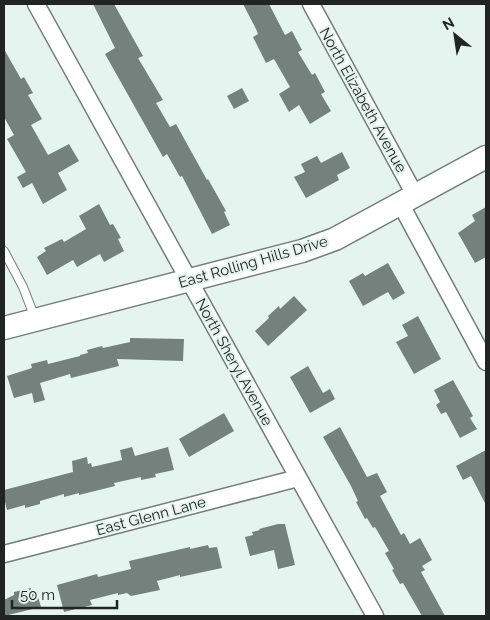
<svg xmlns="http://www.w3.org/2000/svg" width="490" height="620" viewBox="0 0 490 620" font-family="Raleway,sans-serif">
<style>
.building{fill:#75817d}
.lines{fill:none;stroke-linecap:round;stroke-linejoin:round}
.lane-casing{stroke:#717e79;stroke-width:10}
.street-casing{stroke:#717e79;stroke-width:19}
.secondary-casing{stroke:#717e79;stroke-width:25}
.lane{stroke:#fff;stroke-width:8}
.street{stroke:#fff;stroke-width:16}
.secondary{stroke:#fff;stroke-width:22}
.labels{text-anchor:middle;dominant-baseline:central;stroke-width:4.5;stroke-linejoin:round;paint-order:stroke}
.street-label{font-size:15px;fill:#202523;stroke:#e5f4ee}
</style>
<rect width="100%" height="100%" fill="#e5f4ee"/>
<path class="building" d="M93,4h21l29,52 -5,2 25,42 -7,3 14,24 6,-3 31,56 1,-1 18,32 -2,1 6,13 -18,9 -30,-58 -2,1 -13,-23 -4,3 -58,-103 10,-6z
M243,4h26l16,31 7,-4 10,19 -4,2 14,23 3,-2 10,19 -4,2 10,17 -21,13 -11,-19 -10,7 -10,-18 11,-7 -16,-28 -8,4 -13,-26 5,-3 -2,-5z
M4,49l17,30 3,-2 9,16 -5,2 14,24 -11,6 17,30 21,-11 10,17 -21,12 9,17 -24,14 -11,-21 -9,5 -6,-11 9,-5 -19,-33 7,-4 -10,-18z
M242,88l7,13 -15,8 -7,-13z
M342,152l8,16 -13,7 2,5 -33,18 -12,-21 11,-5 -4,-8 16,-8 4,7z
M99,204l11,21 3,-1 8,14 -3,1 6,12 -20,11 -4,-8 -23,13 -4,-7 -26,15 -10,-18 9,-6 -2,-3 18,-9 2,3 22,-13 -7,-13z
M486,207v50l-11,6 -17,-30 17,-12 -3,-6z
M388,263l17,30 -12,7 -5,-8 -25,14 -14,-25 14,-8 2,3z
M294,296l13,14 -39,36 -13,-15 14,-13 -1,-2 11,-10 1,3z
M418,316l23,43 -27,15 -18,-32 12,-6 -6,-11z
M130,338l54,1 -1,22 -66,-2 2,7 -48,12 -1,-4 -30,9 5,17 -11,3 -2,-10 -18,5 -7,-22 25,-8 -1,-4 16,-4 1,4 32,-8v-1l8,-2 -1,-3 15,-4 1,2 27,-6z
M308,366l15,27 7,-4 5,10 -25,14 -20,-36z
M453,380l20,36 -3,2 7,11 -17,9 -14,-26 -5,2 -5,-9 4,-3 -6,-12z
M224,413l10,18 -45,26 -10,-18z
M340,427l27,50 10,-4 10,19 -7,4 21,39 3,-2 6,11 10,-6 12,22 -10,6 3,4 -4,2 24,44h-23l-19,-33 -3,1 -8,-14 2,-1 -9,-16 4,-2 -14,-24 -2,1 -6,-10 -2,1 -9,-17 2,-1 -7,-15 -28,-49z
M132,447l3,9 33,-9 6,23 -19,4 1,3 -15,3v-3l-27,6 1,3 -36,9v-2l-15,4v-3l-24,7v3l-15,4v-3l-18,5 -3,-12v-8l69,-18 -1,-11 15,-4 1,7 3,-1 1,4 30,-7 -2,-10z
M486,450v55l-15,-29 -8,4 -7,-14z
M278,524h7l10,41 -17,4 -4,-19 -24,6 -5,-19 8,-2 -1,-3 8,-2 -1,-1z
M208,545l1,3 8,-1 5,21 -42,9v-2l-23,6 3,9 -29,6 -4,-3 -9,2v-2l-28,7 2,5 -28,7 -7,-27 40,-11 1,3 33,-8 -2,-8 61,-14v2z
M31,588v3l5,-1 5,17 -37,9v-16l10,-5v-3z"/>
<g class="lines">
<g class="lane-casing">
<path id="lane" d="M4,251l19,36 12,31"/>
</g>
<g class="street-casing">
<path id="street" d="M36,4l339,612
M311,4l104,191
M400,203l86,159
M4,554l294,-76"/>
</g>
<g class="secondary-casing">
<path id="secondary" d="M4,328l298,-77 33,-12 151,-82"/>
</g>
<use href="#lane" class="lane"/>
<use href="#street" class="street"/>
<use href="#secondary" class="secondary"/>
</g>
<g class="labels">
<g class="street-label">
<text transform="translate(363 100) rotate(61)">North Elizabeth Avenue</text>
<text transform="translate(253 262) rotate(-16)">East Rolling Hills Drive</text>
<text transform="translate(234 362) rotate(61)">North Sheryl Avenue</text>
<text transform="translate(151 516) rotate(-15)">East Glenn Lane</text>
</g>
</g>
<rect width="490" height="620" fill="none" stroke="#202523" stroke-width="10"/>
<g transform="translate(455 35) rotate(330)" stroke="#e5f4ee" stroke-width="4" paint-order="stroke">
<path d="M0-4L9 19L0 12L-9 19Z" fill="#202523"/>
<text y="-8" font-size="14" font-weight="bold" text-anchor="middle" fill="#202523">N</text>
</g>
<path d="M12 600v8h105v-8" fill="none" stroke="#202523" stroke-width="2.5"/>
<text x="20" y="600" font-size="15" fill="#202523" stroke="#e5f4ee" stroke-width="4" paint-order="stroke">50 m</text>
</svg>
